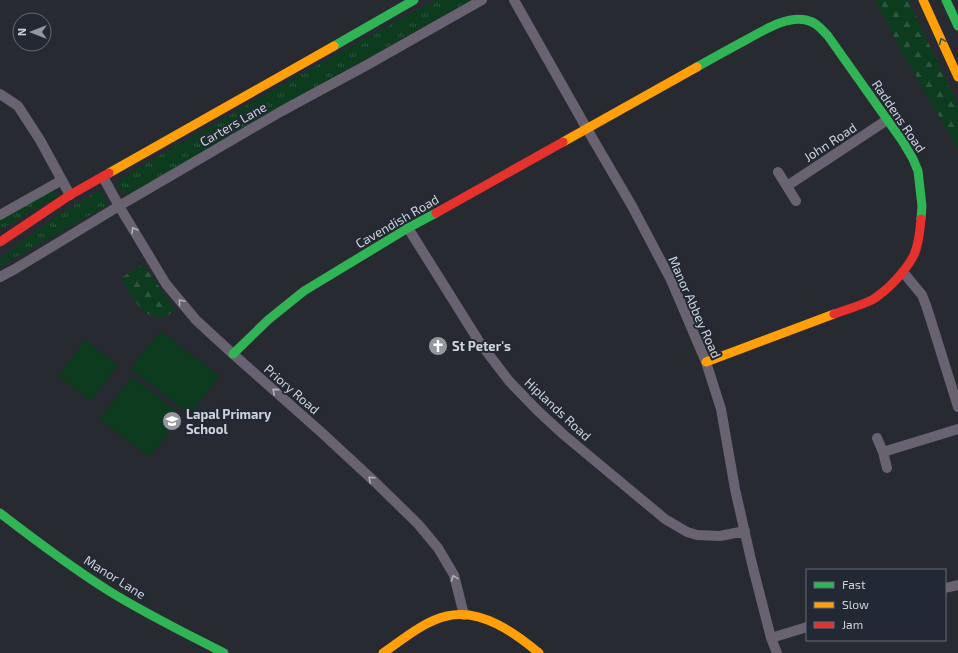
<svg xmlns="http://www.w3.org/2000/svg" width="958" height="653" viewBox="0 0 958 653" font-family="'Exo 2',sans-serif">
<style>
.grass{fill:url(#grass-tufts)}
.forest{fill:url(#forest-firs)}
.park{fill:#0c3b1e}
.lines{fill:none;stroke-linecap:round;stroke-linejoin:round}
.street{stroke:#696371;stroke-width:10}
.fast{stroke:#30b455;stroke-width:9}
.slow{stroke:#ff9f0a;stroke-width:9}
.jam{stroke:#e5322d;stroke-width:9}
.oneway{stroke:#286141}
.oneway2{stroke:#b0b1ba}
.labels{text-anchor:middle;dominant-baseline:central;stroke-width:4;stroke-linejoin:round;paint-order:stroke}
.street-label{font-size:13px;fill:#ced3da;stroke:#232934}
.poi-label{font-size:13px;font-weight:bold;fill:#ced3da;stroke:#232934;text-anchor:start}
</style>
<defs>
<pattern id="grass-tufts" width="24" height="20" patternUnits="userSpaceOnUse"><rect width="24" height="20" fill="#0c3b1e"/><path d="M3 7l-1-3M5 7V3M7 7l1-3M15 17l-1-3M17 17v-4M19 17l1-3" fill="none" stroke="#2e563e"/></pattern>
<pattern id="forest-firs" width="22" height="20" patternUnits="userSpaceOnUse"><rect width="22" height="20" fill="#0c3b1e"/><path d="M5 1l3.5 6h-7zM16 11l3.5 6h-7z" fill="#2e563e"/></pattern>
</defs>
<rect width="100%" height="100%" fill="#272a30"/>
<path class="grass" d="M436,0h35l-166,93 -140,82 -38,19c-7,-3 -8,-6 -9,-13l28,-18 187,-107z
M55,188l2,8 -57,34v-10z
M100,190l8,15 -108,61v-8l55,-41z"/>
<path class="forest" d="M875,0h33l50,105v44l-55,-95z
M143,264l33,47c-4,1 -10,6 -15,6 -19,2 -32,-25 -40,-39z"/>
<path class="park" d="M160,331l59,45 -29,38 -59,-45z
M85,340l33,25 -27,36 -33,-25z
M132,377l50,39 -33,41 -49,-38z"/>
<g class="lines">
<path class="street" d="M514,0l73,129 45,77 39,74 35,82 15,47 14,80 17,75 19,74 6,15
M0,94l18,12 22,34 30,55
M778,172l18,29
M103,177l16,29 47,78 30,36 37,34 88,78 54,50 43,42 20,24 16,27 10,40
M787,186l100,-66
M0,215l62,-35
M408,228l72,115 29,38 28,29 27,25 101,84 22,13 10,3 23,1 25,-5
M903,272l19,23 5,13 31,99
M0,277l15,-8 104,-63 161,-94 87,-47 115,-65
M877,438l6,14 4,16
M883,452l75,-23
M945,588l13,-3
M771,638l36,-11"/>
<path class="fast" d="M946,0l12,26
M334,46l80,-46
M697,67c16,-9 32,-18 49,-27 17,-9 39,-24 60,-20 10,2 15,9 22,16l75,106 10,17 5,12 4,35 -1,13
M233,354l35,-34 36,-29 104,-63 28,-15
M0,513c35,27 71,54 109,78 37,23 76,42 115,62"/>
<path class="slow" d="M923,0l35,77
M563,142l134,-75
M109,173l225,-127
M706,362l128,-48
M383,653c19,-13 41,-32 64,-37 34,-8 68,17 92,37"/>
<path class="jam" d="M436,213l127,-71
M0,242l70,-47 39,-22
M834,314c12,-4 27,-9 38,-14 16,-10 33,-28 42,-45 5,-11 6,-25 7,-36"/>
</g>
<defs><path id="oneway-chevron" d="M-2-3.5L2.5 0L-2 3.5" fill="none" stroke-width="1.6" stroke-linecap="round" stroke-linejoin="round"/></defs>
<use class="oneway" href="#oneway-chevron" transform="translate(942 41) rotate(-114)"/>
<g class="oneway2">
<use href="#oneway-chevron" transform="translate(134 230) rotate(-121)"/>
<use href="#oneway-chevron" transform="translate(181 302) rotate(-130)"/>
<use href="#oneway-chevron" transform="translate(275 391) rotate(-139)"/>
<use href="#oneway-chevron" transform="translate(371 479) rotate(-137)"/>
<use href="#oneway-chevron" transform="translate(454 578) rotate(-110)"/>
</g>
<defs>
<g id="church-disc" transform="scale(1)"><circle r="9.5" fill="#94989e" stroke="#232934"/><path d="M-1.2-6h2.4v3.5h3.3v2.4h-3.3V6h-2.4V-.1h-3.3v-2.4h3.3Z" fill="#fff"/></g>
<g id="school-disc" transform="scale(1)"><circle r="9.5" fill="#94989e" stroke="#232934"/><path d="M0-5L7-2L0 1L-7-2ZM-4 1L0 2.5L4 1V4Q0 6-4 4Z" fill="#fff"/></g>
</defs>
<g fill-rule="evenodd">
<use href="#church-disc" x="438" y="346"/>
<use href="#school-disc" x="172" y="421"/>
</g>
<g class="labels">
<g class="street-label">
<text transform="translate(899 116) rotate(56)">Raddens Road</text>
<text transform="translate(233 124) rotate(-30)">Carters Lane</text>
<text transform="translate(830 142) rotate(-33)">John Road</text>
<text transform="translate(397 221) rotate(-30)">Cavendish Road</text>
<text transform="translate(695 307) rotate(66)">Manor Abbey Road</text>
<text transform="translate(292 389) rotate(41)">Priory Road</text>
<text transform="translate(558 409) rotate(43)">Hiplands Road</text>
<text transform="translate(115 577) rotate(32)">Manor Lane</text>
</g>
<g class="poi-label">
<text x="452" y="346">St Peter's</text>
<text x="186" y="414">Lapal Primary<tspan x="186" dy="15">School</tspan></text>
</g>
</g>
<rect x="806" y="569" width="140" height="72" fill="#232934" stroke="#676d76"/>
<rect x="814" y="582" width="20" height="6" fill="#30b455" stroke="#676d76"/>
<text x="842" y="589" font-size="12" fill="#ced3da">Fast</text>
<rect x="814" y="602" width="20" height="6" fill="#ff9f0a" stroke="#676d76"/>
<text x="842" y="609" font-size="12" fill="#ced3da">Slow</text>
<rect x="814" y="622" width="20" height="6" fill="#e5322d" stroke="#676d76"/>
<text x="842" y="629" font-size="12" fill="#ced3da">Jam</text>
<g transform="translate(32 32) rotate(270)"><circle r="19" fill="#232934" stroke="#676d76"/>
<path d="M0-3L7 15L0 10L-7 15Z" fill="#94989e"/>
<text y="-6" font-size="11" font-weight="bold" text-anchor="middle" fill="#ced3da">N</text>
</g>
</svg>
